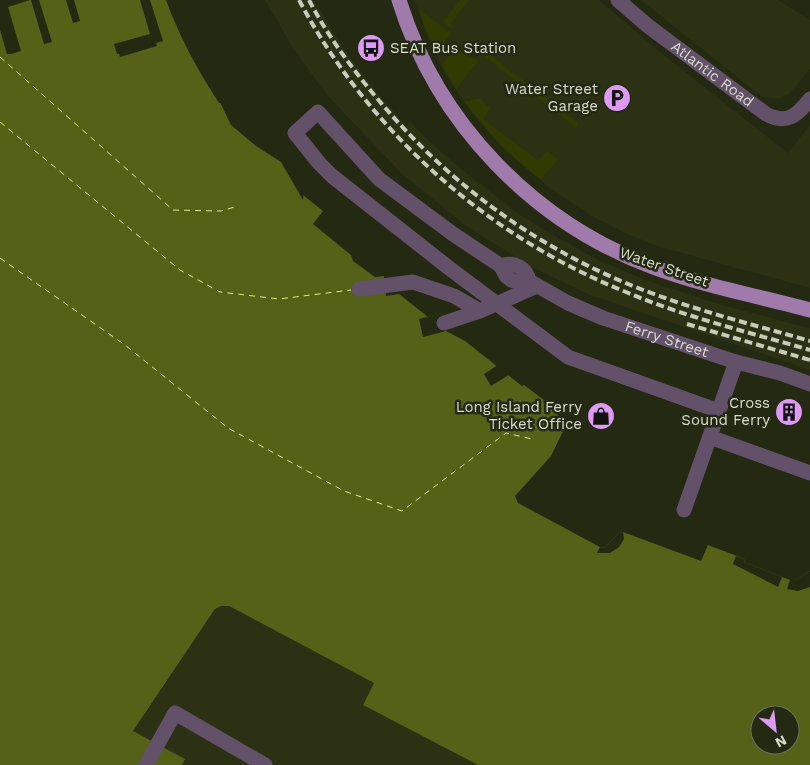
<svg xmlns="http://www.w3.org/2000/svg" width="810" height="765" viewBox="0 0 810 765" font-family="'Work Sans',sans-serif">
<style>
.built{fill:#2b3112}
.green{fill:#313a01}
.water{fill:#546116;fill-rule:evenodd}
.pier{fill:#242911}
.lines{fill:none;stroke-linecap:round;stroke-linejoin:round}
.ferry{stroke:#daf08b;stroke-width:1;stroke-dasharray:6 5;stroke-linecap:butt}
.minor{stroke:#635169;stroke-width:15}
.major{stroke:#9f7aab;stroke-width:15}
.rail{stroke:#c7cbbb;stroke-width:4;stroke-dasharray:8 4;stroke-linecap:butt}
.labels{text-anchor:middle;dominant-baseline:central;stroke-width:5;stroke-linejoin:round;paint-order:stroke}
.poi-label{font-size:15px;fill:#d9ddce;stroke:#242911;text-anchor:end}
.street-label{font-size:15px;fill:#d9ddce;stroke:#242911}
</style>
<rect width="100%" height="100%" fill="#242911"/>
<path class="built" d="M265,0h49l33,53 28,37 31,36 4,-5 19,20 32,28 58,45 24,15 55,31 56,23 68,22 88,23v42l-220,-75 -62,-30 -63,-40 -63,-51 -76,-80 -33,-46z
M414,0h185l61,52 128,101 22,-28v163l-150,-41 -33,-13 -33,-17 -43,-28 -44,-37 -22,-23 -26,-34 -14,-21 -16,-34z
M641,0h137l32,20v49l-20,24 -12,6 -16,-2z
M218,606h11l145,77 -11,22 115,60h-296l3,-6 -52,-27z"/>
<path class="green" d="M460,0h9l-19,24 3,2 -2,2 -8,-6z
M418,9l33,24 -15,21z
M472,41l107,82 -3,5 -107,-83z
M456,46l10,9 13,5 -23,29 -14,-24z
M479,98l11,10 -7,11 55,41 9,-9 10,7v3l-16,19 -22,-18 -20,-19 -35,-41z"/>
<path class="water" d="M0,0h166c13,36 32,71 53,103h2l49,43 32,43 1,6 20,16 -10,13 38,31 2,6 22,16 9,-1 2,20 13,-2 29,23 14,-4 4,18 19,10 57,45 2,-1 20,15 -1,2 24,21 -16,33 -36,40 3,7 82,44 4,1 15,-15 4,-1 78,29 7,-16 37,14 -1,3 46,18h5l15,-9v194h-332l-115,-60 11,-22 -145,-77h-8l-6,3 -82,122 52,28 -3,6h-182zM760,715h30v30h-30z"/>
<path class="pier" d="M0,0h30l-22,7 13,44 -10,3h-4l-7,-24z
M31,0h8l13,42 -8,2z
M66,0h8l6,21 -7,2z
M140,0h10l13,41 -7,2 1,3 -37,11 -1,-3h-2l-3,-10 36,-10z
M211,90h2l7,11 10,2 15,17 43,39 9,12 7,17 -1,12 -22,-38 -25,-16 -25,-21 -13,-27z
M442,313l4,18 -23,6 -4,-18z
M499,364l13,9 -21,13 -7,-12z
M623,532l1,7 -5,8 -9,6h-13l3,-6 4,1 15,-15z
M736,556l9,3 -1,3 38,15 -4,10 -45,-23z
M810,571v16l-12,4 -11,-2 3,-9h5z"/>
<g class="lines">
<path class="ferry" d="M0,57l173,153 48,1 17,-5
M0,122l180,148 40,22 59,7 72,-9
M0,258l125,87 103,83 116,63 58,20 104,-78 26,6"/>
<g class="minor">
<path id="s1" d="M618,0l30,26 118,88c20,11 31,2 44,-15"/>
<path d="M501,266c13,-5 26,2 28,15"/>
<path d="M529,281l-5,3 -13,-4 -5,-4 -5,-10 -48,-32 -74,-55 -61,-67 -23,21 24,30 13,13 117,92 119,89 151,54"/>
<path id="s2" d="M529,281l39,22 35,15 133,44 44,11 30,11"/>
<path d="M359,289l54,-7 41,14 26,15"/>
<path d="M444,323l36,-12 57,-25"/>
<path d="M710,437l100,36"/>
<path d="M684,510l52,-148"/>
<path d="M146,765l29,-52 90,52"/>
</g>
<path class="major" d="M399,0c38,123 134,222 254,267 51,19 105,29 157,43"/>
<path class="rail" d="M299,0c70,132 189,237 327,292 59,25 122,40 184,58
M309,0c17,33 39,63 62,91 70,86 158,153 262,195 57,23 118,38 177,55
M687,324l123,36"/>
</g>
<defs>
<g id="bus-disc" transform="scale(1.4375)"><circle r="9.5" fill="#dd99f3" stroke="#242911"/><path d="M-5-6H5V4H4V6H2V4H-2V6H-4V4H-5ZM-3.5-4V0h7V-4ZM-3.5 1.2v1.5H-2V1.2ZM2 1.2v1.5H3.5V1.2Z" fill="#111"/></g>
<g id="parking-disc" transform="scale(1.4375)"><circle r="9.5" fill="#dd99f3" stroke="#242911"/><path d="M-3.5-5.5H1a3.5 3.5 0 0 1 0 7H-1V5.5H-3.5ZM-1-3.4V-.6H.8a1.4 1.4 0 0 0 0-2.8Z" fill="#111"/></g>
<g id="building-disc" transform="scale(1.4375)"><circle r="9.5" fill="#dd99f3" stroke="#242911"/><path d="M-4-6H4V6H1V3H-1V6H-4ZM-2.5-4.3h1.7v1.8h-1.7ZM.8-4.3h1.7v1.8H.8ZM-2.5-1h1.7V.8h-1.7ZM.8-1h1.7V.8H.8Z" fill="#111"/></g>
<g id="shop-disc" transform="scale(1.4375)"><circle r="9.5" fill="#dd99f3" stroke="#242911"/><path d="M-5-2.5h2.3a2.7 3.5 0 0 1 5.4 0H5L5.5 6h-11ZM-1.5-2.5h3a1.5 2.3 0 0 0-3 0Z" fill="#111"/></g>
</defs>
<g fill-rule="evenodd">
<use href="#bus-disc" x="371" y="48"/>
<use href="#parking-disc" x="617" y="98"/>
<use href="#building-disc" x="789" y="412"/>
<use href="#shop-disc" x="601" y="416"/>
</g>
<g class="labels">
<g class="poi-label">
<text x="390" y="48" text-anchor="start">SEAT Bus Station</text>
<text x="598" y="89">Water Street<tspan x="598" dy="17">Garage</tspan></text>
<text x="770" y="403">Cross<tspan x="770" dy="17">Sound Ferry</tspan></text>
<text x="582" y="407">Long Island Ferry<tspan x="582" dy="17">Ticket Office</tspan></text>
</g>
<g class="street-label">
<text stroke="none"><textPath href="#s1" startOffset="120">Atlantic Road</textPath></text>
<text transform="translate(664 267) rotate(19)">Water Street</text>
<text stroke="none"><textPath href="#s2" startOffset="150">Ferry Street</textPath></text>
</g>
</g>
<g transform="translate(775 730) rotate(152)"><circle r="24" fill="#242911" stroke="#6c715d"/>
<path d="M0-4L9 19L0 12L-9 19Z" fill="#dd99f3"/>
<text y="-8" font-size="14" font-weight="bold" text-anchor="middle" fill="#d9ddce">N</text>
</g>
</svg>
